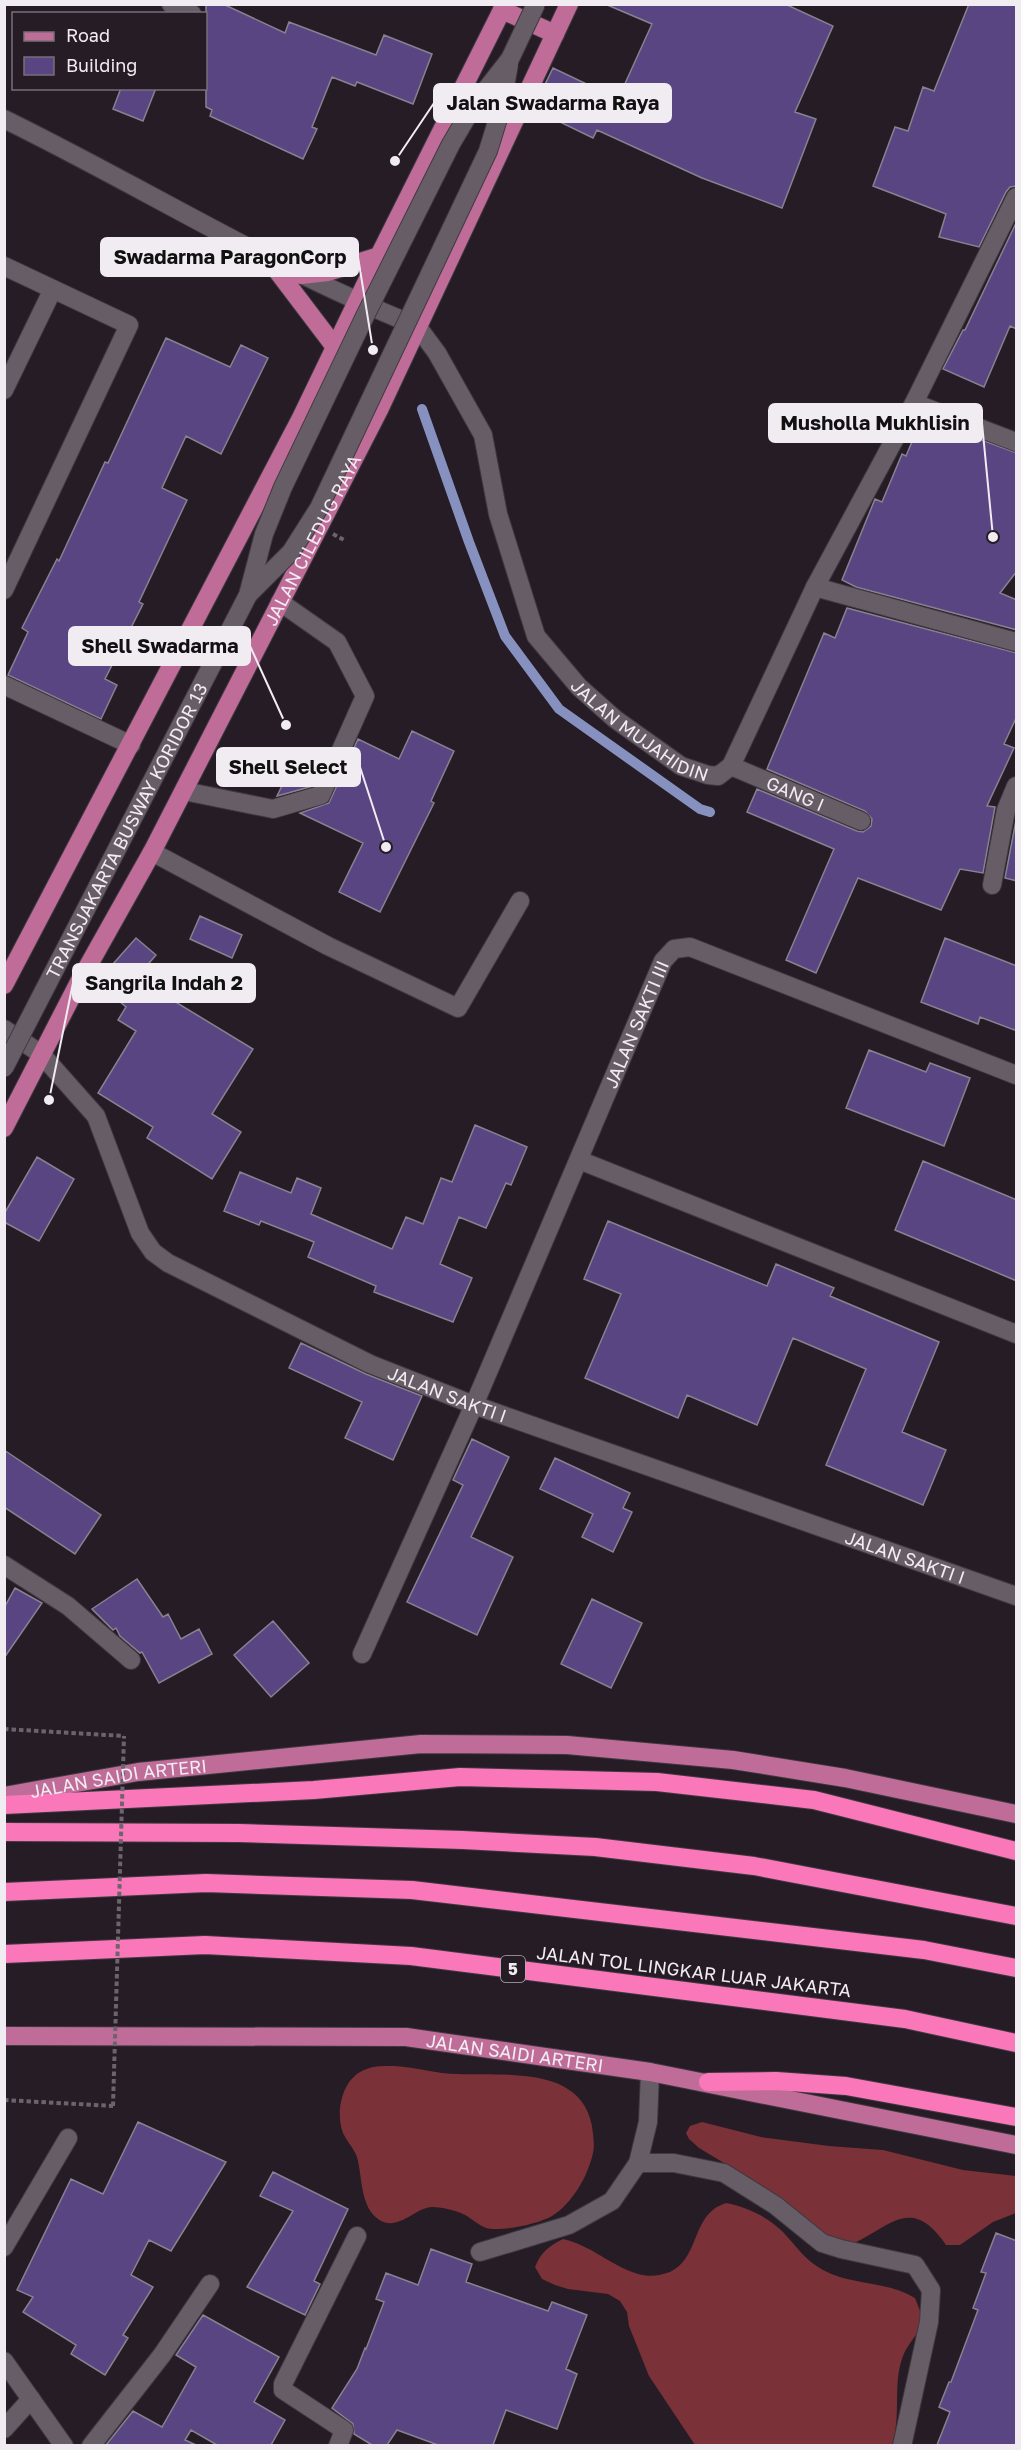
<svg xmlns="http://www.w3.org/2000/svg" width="1021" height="2450" viewBox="0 0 1021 2450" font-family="'Golos Text',sans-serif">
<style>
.forest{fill:#7a3137}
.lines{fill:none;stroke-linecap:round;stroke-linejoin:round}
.stream{stroke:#8791c0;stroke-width:10}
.building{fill:#5a4583;stroke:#868290;stroke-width:1.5}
.service-casing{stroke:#403940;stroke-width:20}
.minor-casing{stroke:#403940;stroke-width:20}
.tertiary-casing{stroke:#403940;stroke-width:20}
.secondary-casing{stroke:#403940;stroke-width:20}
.primary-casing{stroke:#403940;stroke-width:20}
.motorway-casing{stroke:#403940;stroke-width:20}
.path{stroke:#6c646d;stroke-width:4;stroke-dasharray:4.5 3;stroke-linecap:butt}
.service{stroke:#675d67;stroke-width:18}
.minor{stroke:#675d67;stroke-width:18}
.tertiary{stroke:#675d67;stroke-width:18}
.secondary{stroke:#675d67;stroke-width:18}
.primary{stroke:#bf6d98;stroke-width:18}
.motorway{stroke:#fa77b9;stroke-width:18}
.service-bridge-casing{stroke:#403940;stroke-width:20;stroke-linecap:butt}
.path-bridge{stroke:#6c646d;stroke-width:4;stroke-dasharray:4.5 3;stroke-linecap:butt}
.service-bridge{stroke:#675d67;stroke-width:18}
.labels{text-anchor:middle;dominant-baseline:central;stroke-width:4.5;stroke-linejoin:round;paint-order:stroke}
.shield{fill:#251c25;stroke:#b4adb4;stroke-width:1.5}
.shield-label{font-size:16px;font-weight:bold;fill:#f1ebf2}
.street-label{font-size:18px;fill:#f1ebf2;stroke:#251c25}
.leader{fill:none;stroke:#f1ebf2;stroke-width:2}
.callout-dot{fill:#f1ebf2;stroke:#251c25;stroke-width:2}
.callout{fill:#f1ebf2;stroke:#f1ebf2;stroke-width:2}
.callout-label{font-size:20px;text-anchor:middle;font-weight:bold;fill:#111}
</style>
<rect width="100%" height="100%" fill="#251c25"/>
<path class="forest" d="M395,2066c21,1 42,8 63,8 46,2 123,-9 134,52 1,9 3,18 1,27 -5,23 -21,51 -41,63 -13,8 -52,16 -66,12 -7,-3 -13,-8 -19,-12 -8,-5 -25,-9 -35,-9 -18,1 -35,26 -54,12 -17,-12 -16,-40 -20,-58 -2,-11 -11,-19 -15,-28 -8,-21 -1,-54 21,-63 10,-5 21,-4 31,-4z
M702,2122l59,15 68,9 54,4 80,20 53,6v37l-23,9 -33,23h-14c-38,-56 -61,-10 -103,2l-109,-78 -35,-21 -10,-9 -3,-6 4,-7z
M726,2203c21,4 42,14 57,29 13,14 23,29 40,38 30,16 62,10 92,28l10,26c-8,10 -17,20 -22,32 -11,29 -1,58 -11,89h-197l-46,-69 -20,-50 -2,-14 -7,-11 -12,-7 -40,-5 -13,-4 -13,-6 -7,-12c6,-15 14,-21 28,-28 28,6 48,27 75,35 11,3 21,2 32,-2 27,-13 22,-46 44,-63 3,-3 8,-4 12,-6z"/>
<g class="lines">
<path class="stream" d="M422,409l47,133 36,94 54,73 141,100 10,3"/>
</g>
<path class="building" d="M206,4h17l62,29 4,-11 87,33 8,-20 48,19 -19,50 -56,-22 -2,4 -23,-9 -20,50 5,2 -14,30 -93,-43 2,-6 -6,-3z
M605,4h180l48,22 -38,86 21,7 -34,89 -80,-30 -105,-48 -4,8 -60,-29 20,-41 65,31 34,-75z
M969,4h48v182l-7,1 -4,5 -27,55 -40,-10 7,-23 -73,-28 22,-59 13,4 15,-44 11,4z
M121,88h35l-13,33 -30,-12z
M1017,221v108l-7,-3 -26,61 -41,-18 20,-39h2z
M166,338l64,29 11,-22 27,13 -47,96 -35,-18 -24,52 25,12 -48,102 4,2 -38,75 12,6 -16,34 -93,-44 20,-43 -6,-4 35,-69 2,2 46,-99 3,1z
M922,418l95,35v118l-17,22 17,7v30l-161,-43 -14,-7 33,-81 7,3 20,-48 4,2z
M847,608l170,45v63l-13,28 10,4 -27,58 8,1 -12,66 -23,-4 -19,41 -83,-32 -42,95 -30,-13 48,-111 -87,-37 10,-23 100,42 6,1 8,-6 1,-7 -7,-8 -98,-42 57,-136 11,5z
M412,731l42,20 -23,50 3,2 -54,109 -41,-20 24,-49 -63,-30 29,-10 29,-64 41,20z
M294,761l25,12 -6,13 -36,10z
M1017,815v66l-12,-3z
M200,916l42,19 -10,23 -42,-19z
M136,938l20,17 -20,23 117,71 -41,65 29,18 -29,47 -65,-41 6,-11 -55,-34 38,-62 -18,-11 8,-13 -29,-25z
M945,938l72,28v65l-37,-14 -2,7 -57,-22z
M869,1050l57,22 4,-9 40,15 -26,68 -98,-38z
M475,1125l52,22 -16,38 -5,-2 -20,45 -27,-11 -19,47 32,14 -19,44 -79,-30 2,-6 -68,-29 6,-15 -53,-21 -2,4 -35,-14 16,-39 51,21 6,-15 24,10 -10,26 81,35 14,-32 17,7 18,-46 11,4z
M37,1157l37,22 -35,62 -35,-19v-8z
M923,1161l94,39v81l-122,-51z
M608,1221l159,65 9,-22 58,24 -4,8 109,46 -37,90 44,18 -23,55 -97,-40 40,-96 -73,-31 -36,87 -70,-30 -9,23 -93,-40 36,-84 -37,-15z
M301,1343l65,31 56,22 -29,64 -48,-22 17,-36 -73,-34z
M472,1439l37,18 -38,80 42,20 -36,78 -70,-33 56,-117 -10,-5z
M4,1450l97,65 -26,39 -71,-47z
M555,1458l75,35 -7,15 9,4 -19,40 -31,-15 11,-23 -53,-25z
M137,1579l26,38 5,-3 13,25 18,-10 13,25 -53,29 -17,-31 -2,1 -20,-17 -4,-8 -3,2 -21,-21z
M15,1588l27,15 -38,55v-50z
M592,1599l50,24 -31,65 -50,-24z
M273,1621l36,42 -38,34 -37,-42z
M138,2122l88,40 -55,89 -22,-11 -18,35 22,12 -30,48 5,3 -23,37 -34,-21 5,-9 -53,-33 10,-15 -16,-7 54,-111 32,15z
M273,2172l75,37 -34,72 6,3 -15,31 -58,-28 46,-76 -33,-15z
M996,2233l21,8v204h-80l13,-33 -11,-5 10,-25h2l27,-72 -5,-2 13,-35 -5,-1z
M431,2249l41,15 -6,18 82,29 4,-9 35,13 -21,54 11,5 -20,55 -51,-19 -13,35h-55l-41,-15 -10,15h-15l-18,-11 -1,-10 -21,-16 25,-39 8,-21 1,1 18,-47 -8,-3 10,-26 32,12z
M203,2315l76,42 -25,45 31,18 -14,25h-54l-26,-15 -6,10 11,5h-90l27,-34 29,16 34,-60 -20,-12z"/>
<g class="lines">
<g class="service-casing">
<path id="service" d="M4,266l125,59 -125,265
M4,390l49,-101
M4,685l127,60
M184,791l89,18 48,-14 44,-99 -28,-54 -57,-40
M152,852l176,94 130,62 62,-107
M638,2163h36l50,10 51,32 47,38 19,6 74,16 16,25 -2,32 -27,124"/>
</g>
<g class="minor-casing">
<g id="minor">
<path d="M171,4l21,10"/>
<path id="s1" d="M417,326l20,27 46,82 15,79 38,122 43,51 36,32 66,47 27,9 10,1 13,-10 84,-179 99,-184 102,-206"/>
<path d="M914,403l102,39"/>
<path d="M815,587l201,55"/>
<path id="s2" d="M731,766l130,55"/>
<path d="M992,885l14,-75 10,-24"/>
<path id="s3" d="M4,1029l37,25 55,62 44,117 13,19 15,11 202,101 104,41 542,191"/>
<path d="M579,1160l437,174"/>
<path d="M4,1565l64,41 63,54"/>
<path id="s4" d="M362,1654l112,-249 189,-444 11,-12 16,-2 326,128"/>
<path d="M4,2247l64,-109"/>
<path d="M480,2252l89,-27 43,-24 26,-38 10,-41 2,-50"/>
<path d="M4,2429l27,-30"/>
<path d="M91,2446l71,-91 48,-71"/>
<path d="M338,2446l6,-16 -61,-40v-6l74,-148"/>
</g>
</g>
<g class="tertiary-casing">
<path id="tertiary" d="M4,2361l60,85"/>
</g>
<g class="secondary-casing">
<path id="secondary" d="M4,119c139,68 269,150 413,207"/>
</g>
<g class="primary-casing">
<g id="primary">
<path d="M502,10l53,24"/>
<path d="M269,260l66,87"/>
<path d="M301,275l27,-3 51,-16"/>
<path d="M4,985l297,-567 78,-162 126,-252"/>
<path id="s5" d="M4,1128l74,-144 74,-132 227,-442 190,-406"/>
<path id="s6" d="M4,1796l134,-24 283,-28 146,1 166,15 112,18 171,36"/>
<path id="s7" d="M4,2036l402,1 244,35 366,73"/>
</g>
</g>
<g class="motorway-casing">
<path id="motorway" d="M4,1805l310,-15 146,-13 197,5 157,18 202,51
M4,1832l235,1 224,7 132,7 159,19 262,50
M4,1892l202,-9 206,7 512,60 92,18
M4,1954l201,-9 206,11 494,63 111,24
M708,2082l68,-1 70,5 170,31"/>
</g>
<path class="path" d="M4,1729l120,7
M4,2100l109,6"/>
<use href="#service" class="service"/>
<use href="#minor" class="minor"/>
<use href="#tertiary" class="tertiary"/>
<use href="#secondary" class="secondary"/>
<use href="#primary" class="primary"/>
<use href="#motorway" class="motorway"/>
<g class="service-bridge-casing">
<g id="service-bridge">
<path d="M249,594l42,-42 28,-44 169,-357 13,-42 8,-45"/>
<path id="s8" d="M4,1068l244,-473 16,-61 19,-47 83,-173 85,-170 23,-39 36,-46 26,-55"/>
</g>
</g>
<path class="path-bridge" d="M333,534l11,6
M113,2106l11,-370"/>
<use href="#service-bridge" class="service-bridge"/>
</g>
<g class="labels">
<rect class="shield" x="501" y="1956" width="24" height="26" rx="4.5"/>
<g class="shield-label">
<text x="513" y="1969">5</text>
</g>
<g class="street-label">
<text stroke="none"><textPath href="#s5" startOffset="664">JALAN CILEDUG RAYA</textPath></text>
<text stroke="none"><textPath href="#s1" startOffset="478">JALAN MUJAHIDIN</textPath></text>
<text stroke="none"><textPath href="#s2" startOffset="70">GANG I</textPath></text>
<text stroke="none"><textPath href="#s8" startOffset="267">TRANSJAKARTA BUSWAY KORIDOR 13</textPath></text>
<text stroke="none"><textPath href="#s4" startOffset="687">JALAN SAKTI III</textPath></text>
<text stroke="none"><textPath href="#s3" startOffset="603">JALAN SAKTI I</textPath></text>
<text stroke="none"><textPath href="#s3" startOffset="1089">JALAN SAKTI I</textPath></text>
<text stroke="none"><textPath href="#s6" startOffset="116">JALAN SAIDI ARTERI</textPath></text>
<text transform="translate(694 1971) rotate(7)">JALAN TOL LINGKAR LUAR JAKARTA</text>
<text stroke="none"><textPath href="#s7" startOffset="512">JALAN SAIDI ARTERI</textPath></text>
</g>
</g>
<path class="leader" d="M395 161L434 103M373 350L358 257M993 537L982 423M286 725L250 646M386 847L360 767M49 1100L73 983"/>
<g class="callout-dot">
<circle cx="395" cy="161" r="6"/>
<circle cx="373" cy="350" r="6"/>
<circle cx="993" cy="537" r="6"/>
<circle cx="286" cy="725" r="6"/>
<circle cx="386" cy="847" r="6"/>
<circle cx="49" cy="1100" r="6"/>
</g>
<g class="callout">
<rect x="434" y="84" width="237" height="38" rx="6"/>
<rect x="101" y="238" width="257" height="38" rx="6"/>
<rect x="769" y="404" width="213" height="38" rx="6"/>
<rect x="69" y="627" width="181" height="38" rx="6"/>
<rect x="217" y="748" width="143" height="38" rx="6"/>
<rect x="73" y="964" width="182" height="38" rx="6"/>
</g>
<g class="callout-label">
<text x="553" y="110">Jalan Swadarma Raya</text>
<text x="230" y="264">Swadarma ParagonCorp</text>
<text x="875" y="430">Musholla Mukhlisin</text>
<text x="160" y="653">Shell Swadarma</text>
<text x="288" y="774">Shell Select</text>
<text x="164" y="990">Sangrila Indah 2</text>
</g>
<rect width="1021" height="2450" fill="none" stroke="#f1ebf2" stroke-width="12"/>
<rect x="12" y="12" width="195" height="78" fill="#251c25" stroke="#776f77" stroke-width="1.5"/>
<rect x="24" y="32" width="30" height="9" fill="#bf6d98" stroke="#776f77" stroke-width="1.5"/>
<text x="66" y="42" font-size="18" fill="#f1ebf2">Road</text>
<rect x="24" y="57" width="30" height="18" fill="#5a4583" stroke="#776f77" stroke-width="1.5"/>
<text x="66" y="72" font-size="18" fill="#f1ebf2">Building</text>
</svg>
